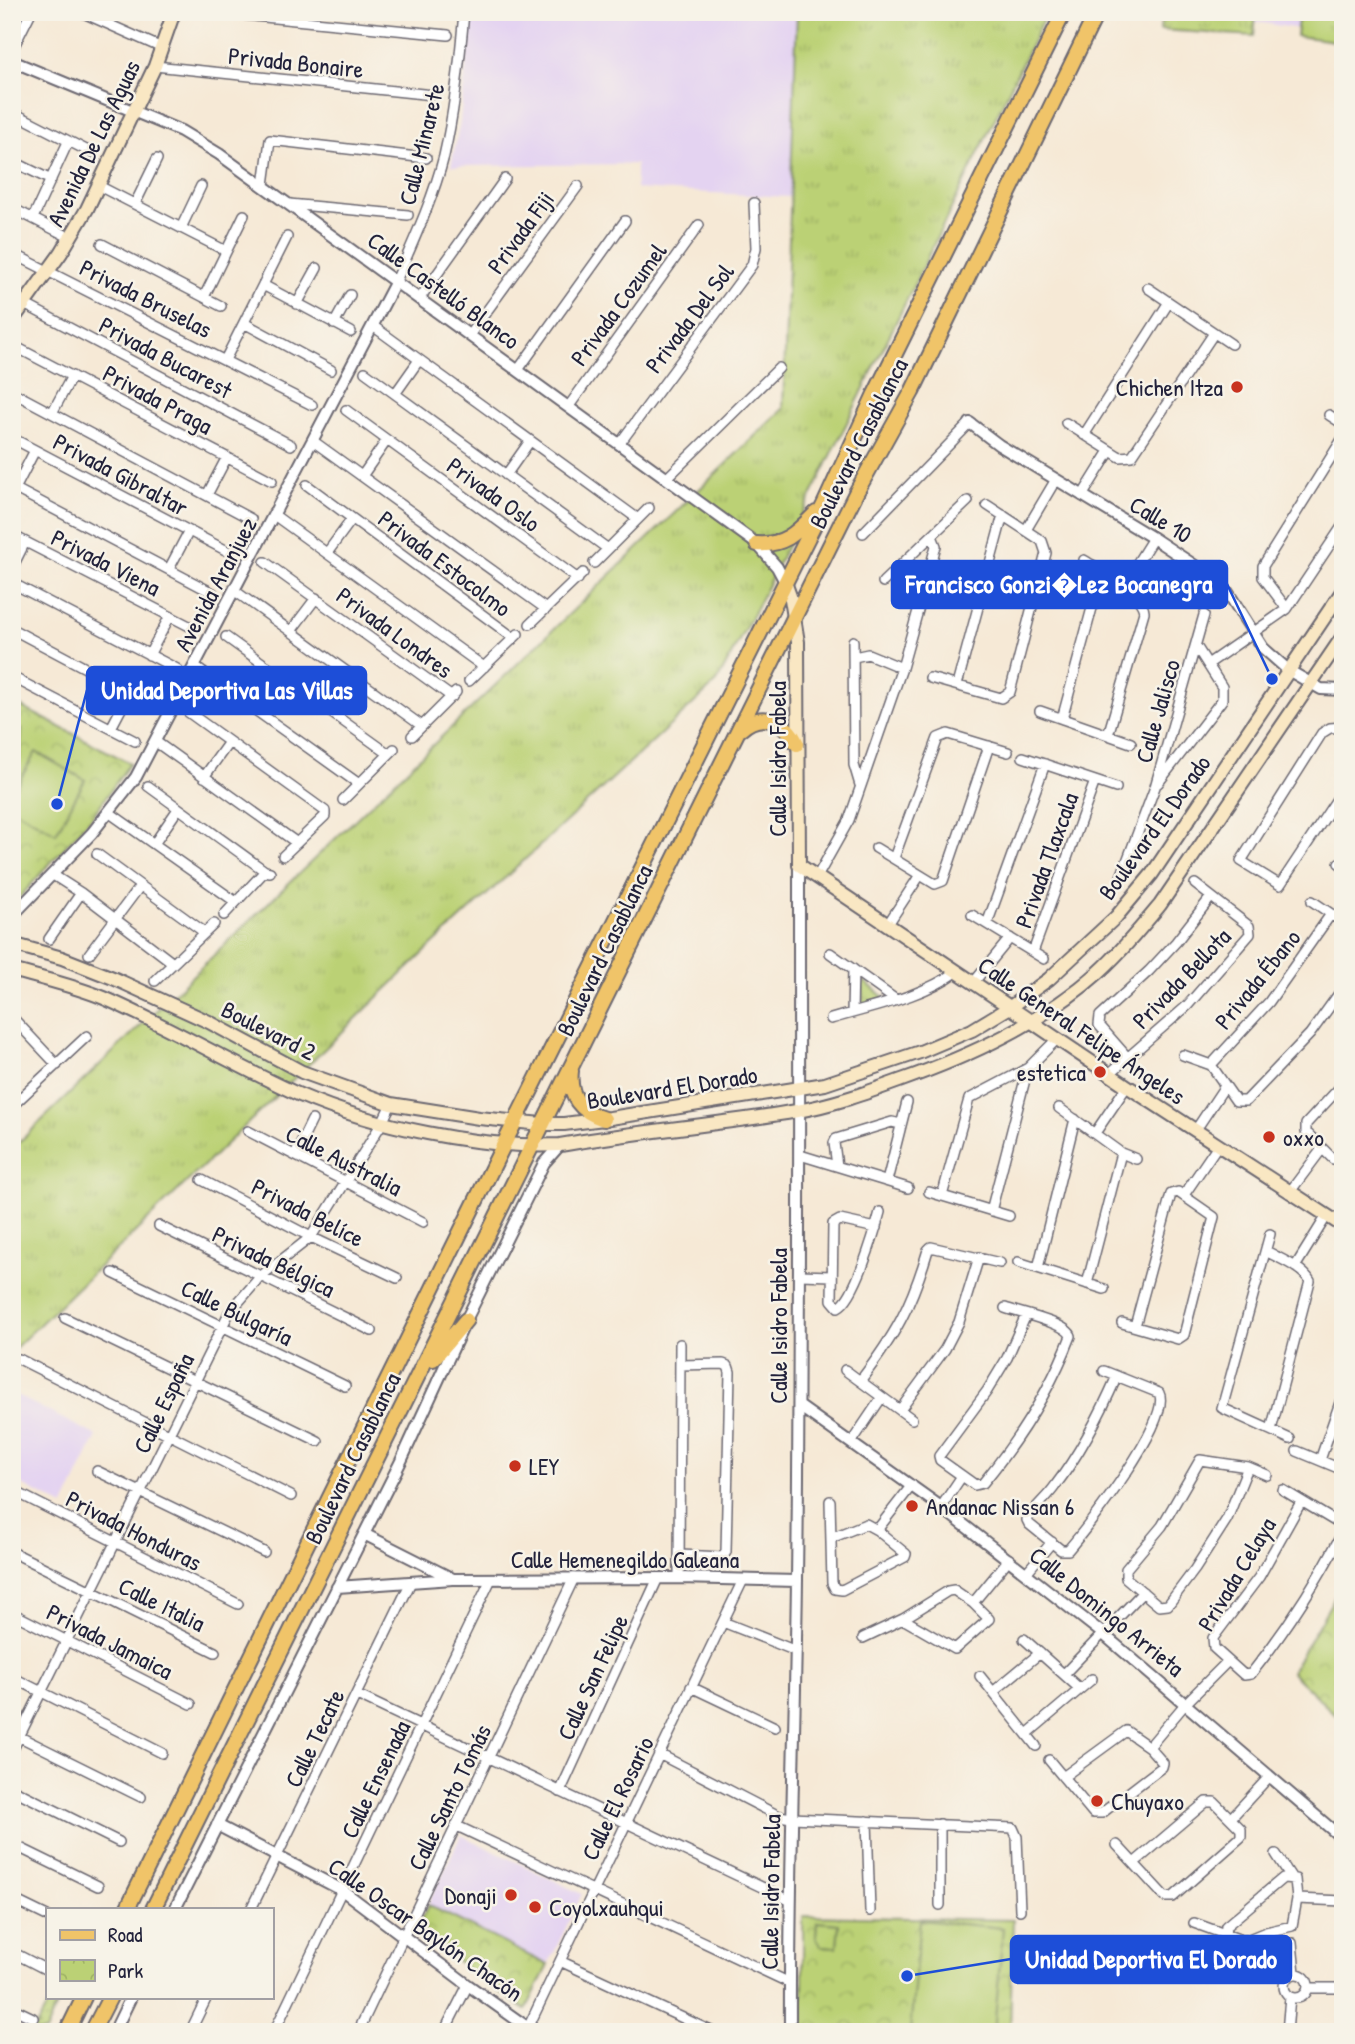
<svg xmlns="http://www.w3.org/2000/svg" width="1355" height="2044" viewBox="0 0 1355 2044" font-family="'Patrick Hand',sans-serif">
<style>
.built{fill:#e4d3f1}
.grass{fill:url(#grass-tufts);stroke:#6e7a58;stroke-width:2}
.park{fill:url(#park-crowns);stroke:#6e7a58;stroke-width:2}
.garden{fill:url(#garden-dots);stroke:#6e7a58;stroke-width:2}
.pitch{fill:#bbd175;stroke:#6e7a58;stroke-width:2}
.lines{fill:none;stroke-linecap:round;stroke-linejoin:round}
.minor-casing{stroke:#6c6871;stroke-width:12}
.tertiary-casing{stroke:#6c6871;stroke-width:14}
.secondary-casing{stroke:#6c6871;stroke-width:16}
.primary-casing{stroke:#6c6871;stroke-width:18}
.minor{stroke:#fff;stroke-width:9}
.tertiary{stroke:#fff;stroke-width:10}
.secondary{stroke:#f9e7c3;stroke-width:12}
.primary{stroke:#f0c469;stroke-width:14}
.poi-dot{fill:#c8321e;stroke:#f7f3e8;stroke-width:2.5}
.labels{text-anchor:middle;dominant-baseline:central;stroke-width:5;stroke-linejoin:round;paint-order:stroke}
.street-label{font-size:24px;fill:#22223b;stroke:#f7f3e8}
.poi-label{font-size:24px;fill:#22223b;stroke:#f7f3e8;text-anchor:start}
.leader{fill:none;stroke:#1d4ed8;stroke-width:2.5}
.callout-dot{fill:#1d4ed8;stroke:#f7f3e8;stroke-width:2.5}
.callout{fill:#1d4ed8;stroke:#1d4ed8;stroke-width:2.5}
.callout-label{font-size:26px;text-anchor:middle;font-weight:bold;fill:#fff}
</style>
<defs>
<pattern id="grass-tufts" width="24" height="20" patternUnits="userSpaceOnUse" patternTransform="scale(1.75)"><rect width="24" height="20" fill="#bbd175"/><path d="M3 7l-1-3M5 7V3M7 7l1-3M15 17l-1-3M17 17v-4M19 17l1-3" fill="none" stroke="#a0b366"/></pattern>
<pattern id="park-crowns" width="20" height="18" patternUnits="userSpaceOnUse" patternTransform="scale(1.75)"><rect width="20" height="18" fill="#bbd175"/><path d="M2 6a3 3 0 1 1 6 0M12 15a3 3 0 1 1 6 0" fill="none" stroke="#a0b366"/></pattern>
<pattern id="garden-dots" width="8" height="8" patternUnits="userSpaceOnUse" patternTransform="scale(1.75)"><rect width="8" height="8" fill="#bbd175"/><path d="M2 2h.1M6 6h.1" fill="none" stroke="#a0b366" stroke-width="1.8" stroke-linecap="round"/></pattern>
</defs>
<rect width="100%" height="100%" fill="#f7f3e8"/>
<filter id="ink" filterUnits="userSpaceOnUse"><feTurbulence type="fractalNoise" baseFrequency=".0143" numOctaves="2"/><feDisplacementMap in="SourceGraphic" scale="14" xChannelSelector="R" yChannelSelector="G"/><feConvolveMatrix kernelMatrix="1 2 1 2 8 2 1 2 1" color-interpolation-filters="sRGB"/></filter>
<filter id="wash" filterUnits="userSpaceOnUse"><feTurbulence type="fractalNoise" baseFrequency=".00686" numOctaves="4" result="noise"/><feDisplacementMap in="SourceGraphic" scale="28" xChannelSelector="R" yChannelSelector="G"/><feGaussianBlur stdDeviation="1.57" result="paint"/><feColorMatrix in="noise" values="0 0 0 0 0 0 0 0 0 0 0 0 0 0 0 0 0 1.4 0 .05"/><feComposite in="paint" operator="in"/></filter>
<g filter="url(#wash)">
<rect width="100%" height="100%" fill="#f6e9d6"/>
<path class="built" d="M472,12h325l-7,185 -154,-8v-25l-185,2 9,-44z
M1196,12h147v24z
M12,1393l85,43 -33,70 -52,-26z
M461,1835l121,59 -34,71 -120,-60z"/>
<path class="grass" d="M797,12h250l-283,581 -47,89 -289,267 -416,402v-202l771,-740z
M1162,12l94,2 -2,22 -94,-6z
M1299,12h22l22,8v22l-47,-6z"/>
<path class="park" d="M12,702l118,61 -38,54 -80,89z
M863,980l23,19 -24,6z
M1343,1583v139l-52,-50z
M428,1905l120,60 -22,45 -53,-36 -56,-47z
M803,1916l210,4 -3,112h-207z"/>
<path class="garden" d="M52,1997h8l-15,35h-12z"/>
<path class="pitch" d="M12,727l10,2 -3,30 -7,-1z
M36,752l49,28 -29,53 -44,-25v-15z
M920,1920l83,8 -9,104h-84z
M817,1922l22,2 -2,23 -16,-1 -5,-8z"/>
</g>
<g filter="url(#ink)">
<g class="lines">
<g class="minor-casing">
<path id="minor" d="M81,12l81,36
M213,12l235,23
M12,50l19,-38
M155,66l278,29
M12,112l80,41
M12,161l39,19
M264,185l6,-45 156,18
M99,186l127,65
M135,204l22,-45
M289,204l119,11
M12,208l59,30
M33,218l35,-76
M181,228l20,-42
M102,244l119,62
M12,253l300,152
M396,281c18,-41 37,-82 48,-125 11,-47 16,-96 20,-144
M263,285l88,47
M1148,288l83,56
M204,297l40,-82
M420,298l85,-119
M24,304l267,141
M297,304l20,-36
M244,323l87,47
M334,324l16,-29
M373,326l265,193
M470,334l108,-148
M16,347l256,134
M225,360l62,-123
M518,370l107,-149
M365,372l243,177
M12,392l239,127
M395,394l24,-34
M569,406l130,-181
M346,410l232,169
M52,413l20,-37
M1329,415l14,9
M1066,423l54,34 12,-1 82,-123
M1084,435l85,-133
M12,438l221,116
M313,441l233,168
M620,443l132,-178 4,-17 -2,-45
M506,475l24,-34
M362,476l25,-36
M667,478l112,-110
M307,485l207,153
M12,487l201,106
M15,489l20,-39
M207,495l20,-38
M1082,496l28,-45
M274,515l210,152
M1026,530l29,-49
M863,533l107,-110
M12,535l183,94
M327,553l25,-34
M1084,560c16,10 58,32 60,52l-36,123
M265,562l187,135
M594,563l55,-55
M12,568l13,-26
M169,569l20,-38
M896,570l31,12
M883,582l85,-81
M12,583l165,86
M1123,586l30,-48
M235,591l187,135
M1287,609l-24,-32v-11l80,-128
M530,624l53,-51
M12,629l143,76
M291,631l25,-33
M226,637l163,117
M853,641l1,124 6,20
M149,655l21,-39
M854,657l14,-3 34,14
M1208,664l79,-55 56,-84
M195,667l164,117
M12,677l123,64
M930,678l71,20 9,-6 36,-139 -4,-12 -55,-36
M469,681l49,-47
M957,685l46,-170
M242,701l25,-35
M1040,711l91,32
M188,712l137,99v5l-42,40
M1062,719l40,-148
M1343,727l-13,1 -8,5 -81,128 39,24 63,-95
M111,728l19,-36
M412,736l44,-44
M156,742l141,101
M1023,757l93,31
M204,777l25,-35
M1158,783l64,-83v-13l-26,-41
M148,786l117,85
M343,800l51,-51
M110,813l126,89
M154,844l24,-35
M876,848l59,36 8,-3 46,-135
M97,854l107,78
M894,858l44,-120 10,-4 60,18
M1339,863l4,3
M53,875l28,18 92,70
M817,877l32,-57 53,-152 34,-122 -4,-10
M1121,877l34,-90 49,-172
M1312,901l31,21
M224,915l41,-44 5,1
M972,915l72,44
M888,924l32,-49
M987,924l58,-160
M49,939l32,-46
M1033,952l62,-171
M830,953l66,47
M89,954l51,-68
M155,981l59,-57
M974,982l36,-44
M852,1013l1,-44
M12,1017l45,48
M831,1019c43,-13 89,-21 127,-48
M1183,1055l28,10 25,36h10l64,-67 33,-46
M1127,1057l-28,-32 1,-9 49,-45 27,-29 35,-45
M1211,1065l58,-63 62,-88
M1109,1074l78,-68 63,-72 -1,-8 -54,-42
M1343,1084l-37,40v8l27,27 4,1 6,-3
M12,1106l75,-70
M1059,1108l62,45 15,6
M248,1131l175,91
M1195,1131l30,-45
M1095,1133l32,-47
M295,1155l17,-35
M800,1155l108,33
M837,1166l-3,-23 2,-4 56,-17 9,2
M202,1180l109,57 86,41
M887,1181l20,-79
M929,1192l80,24
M1289,1193l33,-44
M1184,1195l34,-50
M942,1196l27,-97 59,-31 29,-29
M991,1211l37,-143
M159,1226l213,105
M876,1228l-36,-8 -7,4 -1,76 6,7c17,-7 37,-76 42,-95
M1270,1234l-48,174 68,31
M1266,1251c14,8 36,16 44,30l-39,149
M1018,1262l86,27
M1295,1267l31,-50
M1038,1268l37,-149
M113,1273l232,113
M800,1275l32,1
M1087,1284l34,-131
M1005,1308c14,5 62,15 66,28 -21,55 -51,102 -88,147l-8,2 -35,-25 -1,-4 48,-65 20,-33 19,-43
M65,1318l253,123
M1122,1323l56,16 6,-4 30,-118 -36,-25 -7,2 -36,132
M19,1359l272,137
M845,1370l67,49
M1104,1371l55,22c14,26 -72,135 -91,157h-7l-32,-26 -2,-4c7,-13 20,-22 28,-34 26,-34 45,-71 62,-110
M860,1381c36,-47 51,-74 68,-131l3,-3 69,16
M900,1410l45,-61 14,-27 20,-65
M851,1443l31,-46
M1297,1451l46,19
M1320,1460l23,-66
M1248,1467l-21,52 -32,50 -27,36 -9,1 -33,-28v-9l36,-43 38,-66 48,7 19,8
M97,1471l167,81
M12,1490l226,114
M1283,1490l60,36
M830,1501l2,82 3,6 7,1 63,-33 1,-3 -29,-24 -11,-6 -35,14
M1301,1502l-42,75 -46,61 1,10 30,27 7,-1c36,-45 65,-91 92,-142
M941,1507l21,-31
M877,1530l35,-45
M12,1552l203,100
M680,1555l43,2 3,-5 4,-180 -2,-6 -5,-2 -43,1
M1026,1573l26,-31
M679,1578l1,-234
M973,1603l36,-44
M12,1613l179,91
M723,1622l73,29
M863,1638l40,-19 45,-28 6,-1 19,13 16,16 -34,30 -52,-30
M1024,1639l56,50
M1064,1674l79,-82
M980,1676l56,70
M12,1677l150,76
M691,1687l84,40
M993,1692l47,-39
M357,1695l432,205
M12,1733l129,64
M1027,1734l65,-55
M1149,1747l37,-44 41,-41
M12,1751l217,-438 32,-37 50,-39 71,-114 9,-19
M659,1754l120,62 13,2 221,10 4,9 3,73
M1049,1760l44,53h9l60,-46 1,-4 -14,-16 -23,-16 -63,46
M12,1789l107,53
M560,1792l98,-214
M1231,1818l38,-41
M867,1821l3,90
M457,1826l333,157
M12,1844l86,42
M1117,1845l48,52h8l68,-60v-8l-27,-27h-8l-72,61
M1276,1854l15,23
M12,1899l35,17
M1297,1899l46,2
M940,1905v-81
M251,1909l159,-325
M1194,1923l50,18 22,-9 26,-6 5,-27 -2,-20 -12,-1 -57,48 -1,9
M1292,1943l3,30
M12,1952l35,18
M560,1961l153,71
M1284 1986a12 12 0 1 1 24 0a12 12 0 1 1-24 0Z
M1308,1988h35
M12,2008l21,10
M190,2032l17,-35
M274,2032l217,-453
M358,2032l216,-454
M444,2032l24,-47
M526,2032l217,-452
M1287,2032l3,-35"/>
</g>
<g class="tertiary-casing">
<path id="tertiary" d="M12,61l169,70 38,23 538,390 20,23 8,15
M970,423l29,22 154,93 62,41 12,12 36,57 25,22 33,19 22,1
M12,916l80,-83 44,-56 260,-496
M799,1406l142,101 161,126 241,206
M364,1534l89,45
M337,1587l116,-8 226,-1 118,3
M217,1825l125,65 126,95 66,47
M175,1909l227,-450 64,-139 78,-157 16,-18
M114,2032l17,-35
M790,2032c-1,-151 5,-301 7,-452 3,-238 2,-477 2,-715"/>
</g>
<g class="secondary-casing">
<path id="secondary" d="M12,321l49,-68 26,-44 68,-143 19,-54
M785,582l6,17 7,43 1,223 328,221 216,140
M12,944l50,14 51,20 96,44 93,50 89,32 88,14 63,6h22l40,-5 221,-35 95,-32 52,-22 38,-23 39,-28 67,-62 36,-43 191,-284
M12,970c31,9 63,16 92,28 67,29 129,67 196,97 72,31 182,54 260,50 79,-14 158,-20 237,-34 35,-6 69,-18 102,-30 71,-25 143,-58 200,-109 22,-20 41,-43 61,-67l183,-269"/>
</g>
<g class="primary-casing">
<path id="primary" d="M757,544c28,2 40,-12 59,-31
M741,729c20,-19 46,-8 56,15
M571,1071c-3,25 10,41 33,48
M433,1359l33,-39
M127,1909l377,-765 320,-639 51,-111 189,-382
M153,1909l704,-1418 55,-99 185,-380
M67,2032l17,-35
M92,2032l18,-35"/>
</g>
<use href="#minor" class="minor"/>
<use href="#tertiary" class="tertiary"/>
<use href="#secondary" class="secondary"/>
<use href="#primary" class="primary"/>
</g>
</g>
<g class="poi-dot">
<circle cx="1237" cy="387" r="7"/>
<circle cx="1100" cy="1072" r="7"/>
<circle cx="1269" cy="1137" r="7"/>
<circle cx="515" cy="1466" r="7"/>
<circle cx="912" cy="1506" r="7"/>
<circle cx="1097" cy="1801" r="7"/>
<circle cx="511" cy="1895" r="7"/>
<circle cx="535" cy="1907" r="7"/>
</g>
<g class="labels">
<g class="street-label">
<text transform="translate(296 62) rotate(6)">Privada Bonaire</text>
<text transform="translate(93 143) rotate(-64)">Avenida De Las Aguas</text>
<text transform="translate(421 144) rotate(-76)">Calle Minarete</text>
<text transform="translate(520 232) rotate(-54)">Privada Fiji</text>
<text transform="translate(444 290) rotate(36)">Calle Castelló Blanco</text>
<text transform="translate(146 298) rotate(27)">Privada Bruselas</text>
<text transform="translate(618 304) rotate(-54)">Privada Cozumel</text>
<text transform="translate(689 318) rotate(-53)">Privada Del Sol</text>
<text transform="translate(166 357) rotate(28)">Privada Bucarest</text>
<text transform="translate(158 399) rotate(28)">Privada Praga</text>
<text transform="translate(858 443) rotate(-63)">Boulevard Casablanca</text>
<text transform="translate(121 474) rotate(28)">Privada Gibraltar</text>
<text transform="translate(494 494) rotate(36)">Privada Oslo</text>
<text transform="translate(1161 519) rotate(31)">Calle 10</text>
<text transform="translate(106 562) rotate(27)">Privada Viena</text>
<text transform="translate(445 563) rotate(37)">Privada Estocolmo</text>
<text transform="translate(215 584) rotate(-62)">Avenida Aranjuez</text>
<text transform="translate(395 632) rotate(36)">Privada Londres</text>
<text transform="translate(1157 711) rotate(-74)">Calle Jalisco</text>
<text transform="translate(777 759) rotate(-90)">Calle Isidro Fabela</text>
<text transform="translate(1154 827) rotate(-54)">Boulevard El Dorado</text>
<text transform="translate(1046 860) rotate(-70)">Privada Tlaxcala</text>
<text transform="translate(604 950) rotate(-64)">Boulevard Casablanca</text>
<text transform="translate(1181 978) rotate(-46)">Privada Bellota</text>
<text transform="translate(1257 979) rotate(-51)">Privada Ébano</text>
<text transform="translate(269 1030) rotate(27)">Boulevard 2</text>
<text transform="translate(1082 1030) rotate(34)">Calle General Felipe Ángeles</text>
<text transform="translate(672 1087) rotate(-9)">Boulevard El Dorado</text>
<text transform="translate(344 1160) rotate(27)">Calle Australia</text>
<text transform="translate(308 1212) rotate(27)">Privada Belíce</text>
<text transform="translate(274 1261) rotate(26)">Privada Bélgica</text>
<text transform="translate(237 1312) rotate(26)">Calle Bulgaría</text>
<text transform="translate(778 1326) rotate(-90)">Calle Isidro Fabela</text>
<text transform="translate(163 1403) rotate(-64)">Calle España</text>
<text transform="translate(352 1458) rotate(-64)">Boulevard Casablanca</text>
<text transform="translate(134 1530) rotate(27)">Privada Honduras</text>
<text x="625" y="1559">Calle Hemenegildo Galeana</text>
<text transform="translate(1236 1574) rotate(-59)">Privada Celaya</text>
<text transform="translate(162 1604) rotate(26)">Calle Italia</text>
<text transform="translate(1107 1611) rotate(39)">Calle Domingo Arrieta</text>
<text transform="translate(110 1641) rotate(27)">Privada Jamaica</text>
<text transform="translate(592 1677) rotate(-65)">Calle San Felipe</text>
<text transform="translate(314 1738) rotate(-64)">Calle Tecate</text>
<text transform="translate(375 1779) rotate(-64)">Calle Ensenada</text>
<text transform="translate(449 1797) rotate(-64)">Calle Santo Tomás</text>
<text transform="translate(617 1798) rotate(-64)">Calle El Rosario</text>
<text transform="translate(770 1892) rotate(-89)">Calle Isidro Fabela</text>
<text transform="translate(426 1929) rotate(35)">Calle Oscar Baylón Chacón</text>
</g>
<g class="poi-label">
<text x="1223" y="387" text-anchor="end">Chichen Itza</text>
<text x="1086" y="1072" text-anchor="end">estetica</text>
<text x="1283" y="1137">oxxo</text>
<text x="529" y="1466">LEY</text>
<text x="926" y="1506">Andanac Nissan 6</text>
<text x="1111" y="1801">Chuyaxo</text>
<text x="497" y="1895" text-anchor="end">Donaji</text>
<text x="549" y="1907">Coyolxauhqui</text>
</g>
</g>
<path class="leader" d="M1272 679L1227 584M57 804L87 690M907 1976L1011 1959"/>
<g class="callout-dot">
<circle cx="1272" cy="679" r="7"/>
<circle cx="57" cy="804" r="7"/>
<circle cx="907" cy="1976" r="7"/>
</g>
<g class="callout">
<rect x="892" y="561" width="335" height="47" rx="7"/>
<rect x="87" y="667" width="279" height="47" rx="7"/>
<rect x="1011" y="1936" width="280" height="47" rx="7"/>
</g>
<g class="callout-label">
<text x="1059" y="593">Francisco Gonzi�Lez Bocanegra</text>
<text x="227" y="699">Unidad Deportiva Las Villas</text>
<text x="1151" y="1968">Unidad Deportiva El Dorado</text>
</g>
<rect width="1355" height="2044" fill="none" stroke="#f7f3e8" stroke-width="42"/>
<rect x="46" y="1908" width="228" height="91" fill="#f7f3e8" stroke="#a29fa3" stroke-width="2"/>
<rect x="60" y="1930" width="35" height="10" fill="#f0c469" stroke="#a29fa3" stroke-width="2"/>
<text x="108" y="1942" font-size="21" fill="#22223b">Road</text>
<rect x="60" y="1960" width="35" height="21" fill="url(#park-crowns)" stroke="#a29fa3" stroke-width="2"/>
<text x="108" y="1978" font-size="21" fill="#22223b">Park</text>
</svg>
